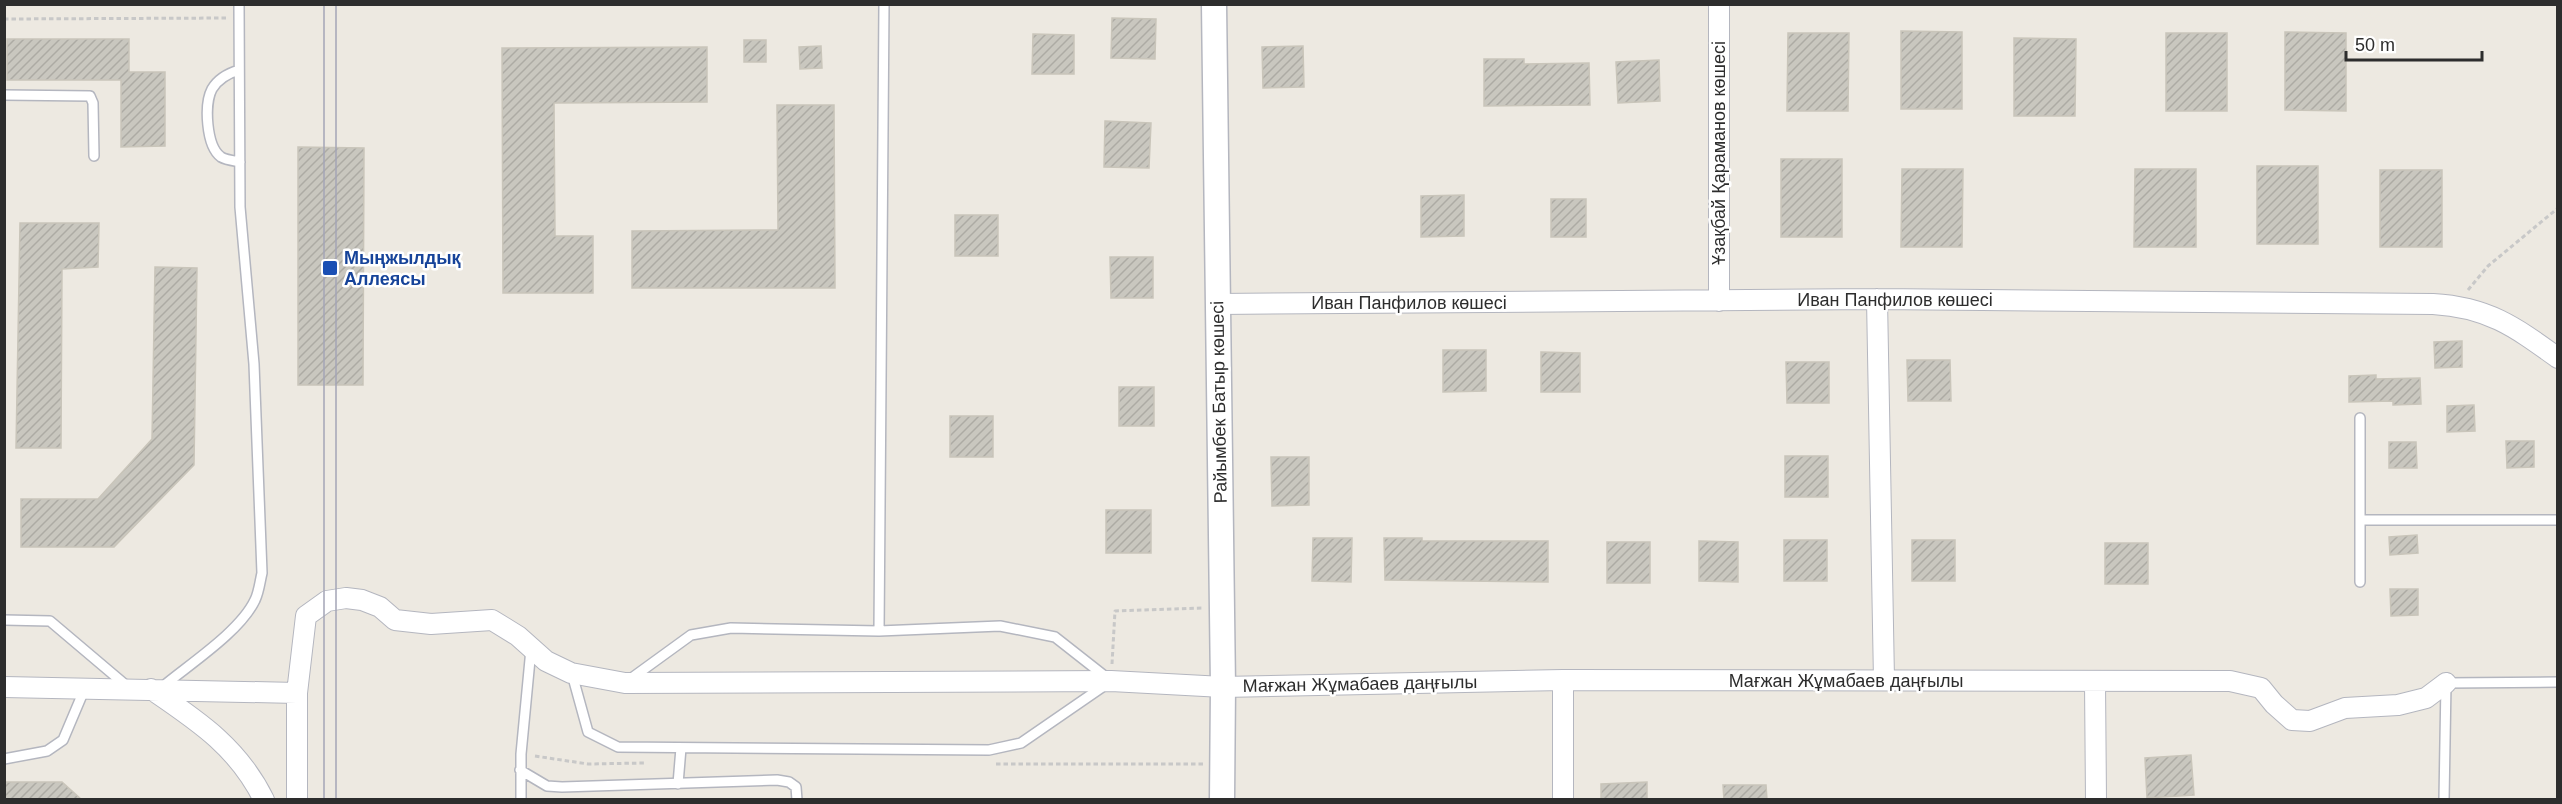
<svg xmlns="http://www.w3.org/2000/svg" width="2562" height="804" viewBox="0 0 2562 804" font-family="Arial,sans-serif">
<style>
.building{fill:url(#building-hatch);stroke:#c9c5ba;stroke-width:1.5}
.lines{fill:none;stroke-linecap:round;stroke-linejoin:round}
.service-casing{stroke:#b4b6bf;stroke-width:12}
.minor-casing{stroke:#b4b6bf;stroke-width:22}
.tertiary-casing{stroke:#b4b6bf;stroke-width:27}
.path{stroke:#c8c8c8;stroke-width:3;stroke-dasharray:4.5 3;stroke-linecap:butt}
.service{stroke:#fff;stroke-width:9}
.minor{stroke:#fff;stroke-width:20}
.tertiary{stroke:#fff;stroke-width:24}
.tram{stroke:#a4a5b6;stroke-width:1.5}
.transit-dot{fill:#1a4fb4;stroke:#fff;stroke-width:2}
.labels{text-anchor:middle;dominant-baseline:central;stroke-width:5;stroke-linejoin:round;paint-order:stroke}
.street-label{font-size:18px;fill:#2d2d2d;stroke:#fff}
.transit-label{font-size:18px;font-weight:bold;fill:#164399;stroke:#fff;text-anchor:start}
</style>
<defs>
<pattern id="building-hatch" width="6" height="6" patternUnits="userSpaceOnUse" patternTransform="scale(1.5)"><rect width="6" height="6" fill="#c9c7bf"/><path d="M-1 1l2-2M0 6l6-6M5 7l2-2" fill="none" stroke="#adaba4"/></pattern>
</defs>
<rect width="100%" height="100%" fill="#ede9e1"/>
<path class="building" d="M1112,18l44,1 -1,40 -44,-1z
M1901,31l61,1v77h-61z
M2285,32l61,1v78l-61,-1z
M1788,33h61l-1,78h-61z
M2166,33h61v78h-61z
M1033,34l41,1v39h-42z
M2014,38l62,1 -1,77h-61z
M7,39h122v33h36v74l-44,1v-67h-114z
M744,40h22v22h-22z
M821,46l1,22 -22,1 -1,-22z
M1303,46l1,41 -41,1 -1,-41z
M707,47v55l-153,1 1,133h38v57h-90l-1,-245z
M1484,59h40v5l65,-1 1,42 -106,1z
M1659,60l1,41 -42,2 -2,-41z
M777,105h57l1,183h-203v-57l146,-1z
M1105,121l46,2 -2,45 -45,-1z
M298,147l66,1 -1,237h-65z
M1781,159h61v78h-61z
M2257,166h61v78h-61z
M1902,169h61l-1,78h-61z
M2135,169h61v78h-62z
M2380,170h62v77h-62z
M1464,195v41l-43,1v-41z
M1551,199h35v38h-35z
M955,215h43v41h-43z
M20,223h79l-1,44 -36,2 -1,179h-45z
M1110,257h43v41h-42z
M155,267l42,1 -3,197 -80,82h-93v-48h77l54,-60z
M2462,341v26l-27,1 -1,-26z
M1443,350h43v41l-43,1z
M1541,352l39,1v39h-39z
M1907,360h43l1,41h-43z
M1786,362h43v41h-42z
M2376,375v4l44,-1 1,26 -28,1v-4l-44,1v-26z
M1119,387h35v39h-35z
M2474,405l1,26 -28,1v-26z
M950,416h43v41h-43z
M2506,441h28v26l-27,1z
M2389,442h27l1,26h-28z
M1785,456h43v41h-43z
M1271,457h38v48l-37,1z
M1106,510h45v43h-45z
M2417,535l1,18 -28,2 -1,-18z
M1313,538h39l-1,44 -39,-1z
M1384,538h38v3h126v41l-163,-2z
M1784,540h43v41h-43z
M1912,540h43v41h-43z
M1699,541l39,1v40l-39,-1z
M1607,542h43v41h-43z
M2105,543h43v41h-43z
M2390,589h28v26l-27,1z
M2191,755l3,40 -47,3 -2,-40z
M4,782h58l20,18h-78z
M1647,782v18h-46v-16z
M1723,785h43l1,15h-43z"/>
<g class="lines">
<g class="service-casing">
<path id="service" d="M239,70c-10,3 -21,9 -27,19 -8,15 -6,57 9,68 5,3 14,4 19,5
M4,95l86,1 3,7 1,53
M2360,418v102h198
M2360,520v62
M4,620l46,1 78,66
M879,631l5,-627
M572,674l16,58 30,15 371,3 32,-7 90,-62 -56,-44 -55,-11 -121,5 -148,-3 -40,7 -62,45
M161,688c27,-23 79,-56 94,-88 4,-8 5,-19 7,-27l-8,-209 -14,-157 -1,-203
M4,759l43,-8 16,-11 22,-52
M520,770l27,16 15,1 215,-7 12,2 7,5 1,13
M678,784l3,-36
M521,800v-46l10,-105
M2444,800l2,-117 112,-1"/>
</g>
<g class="minor-casing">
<path id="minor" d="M1877,299l7,381
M1719,301v-297
M1218,304l659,-5 556,5c55,3 82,23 125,54
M2095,682l1,118
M4,687l293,6
M151,689c47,32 87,58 113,111
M297,800v-107l9,-77 21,-15 19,-3 16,2 18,7 15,13 36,4 61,-4 26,16 28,25 25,12 54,10 486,-2 112,6 340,-7 667,1 31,7 13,16 18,16 18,1 35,-13 53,-3 28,-7 20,-15
M1563,800v-120"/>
</g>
<g class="tertiary-casing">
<path id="tertiary" d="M1214,4l9,683 -1,113"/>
</g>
<path class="path" d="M4,19l224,-1
M2468,290l20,-24 70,-58
M1112,664l3,-53 88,-3
M535,756l53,8 57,-1
M996,764h207"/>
<use href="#service" class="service"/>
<use href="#minor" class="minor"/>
<use href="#tertiary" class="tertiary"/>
<path class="tram" d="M324,800v-796
M336,800v-796"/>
</g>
<rect class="transit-dot" x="322" y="260" width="16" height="16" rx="3"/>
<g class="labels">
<g class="street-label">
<text transform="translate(1719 153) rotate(-90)">Ұзақбай Қараманов көшесі</text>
<text x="1895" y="300">Иван Панфилов көшесі</text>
<text x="1409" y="303">Иван Панфилов көшесі</text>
<text transform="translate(1219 402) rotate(-91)">Райымбек Батыр көшесі</text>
<text x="1846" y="681">Мағжан Жұмабаев даңғылы</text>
<text transform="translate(1360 684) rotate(-1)">Мағжан Жұмабаев даңғылы</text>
</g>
<g class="transit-label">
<text x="344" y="258">Мыңжылдық<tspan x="344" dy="21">Аллеясы</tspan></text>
</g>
</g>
<rect width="2562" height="804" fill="none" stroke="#2d2d2d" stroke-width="12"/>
<path d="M2346 51v9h136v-9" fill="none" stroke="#2d2d2d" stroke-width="3"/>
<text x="2355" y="51" font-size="18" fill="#2d2d2d" stroke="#ffffff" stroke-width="4.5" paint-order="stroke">50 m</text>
</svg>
